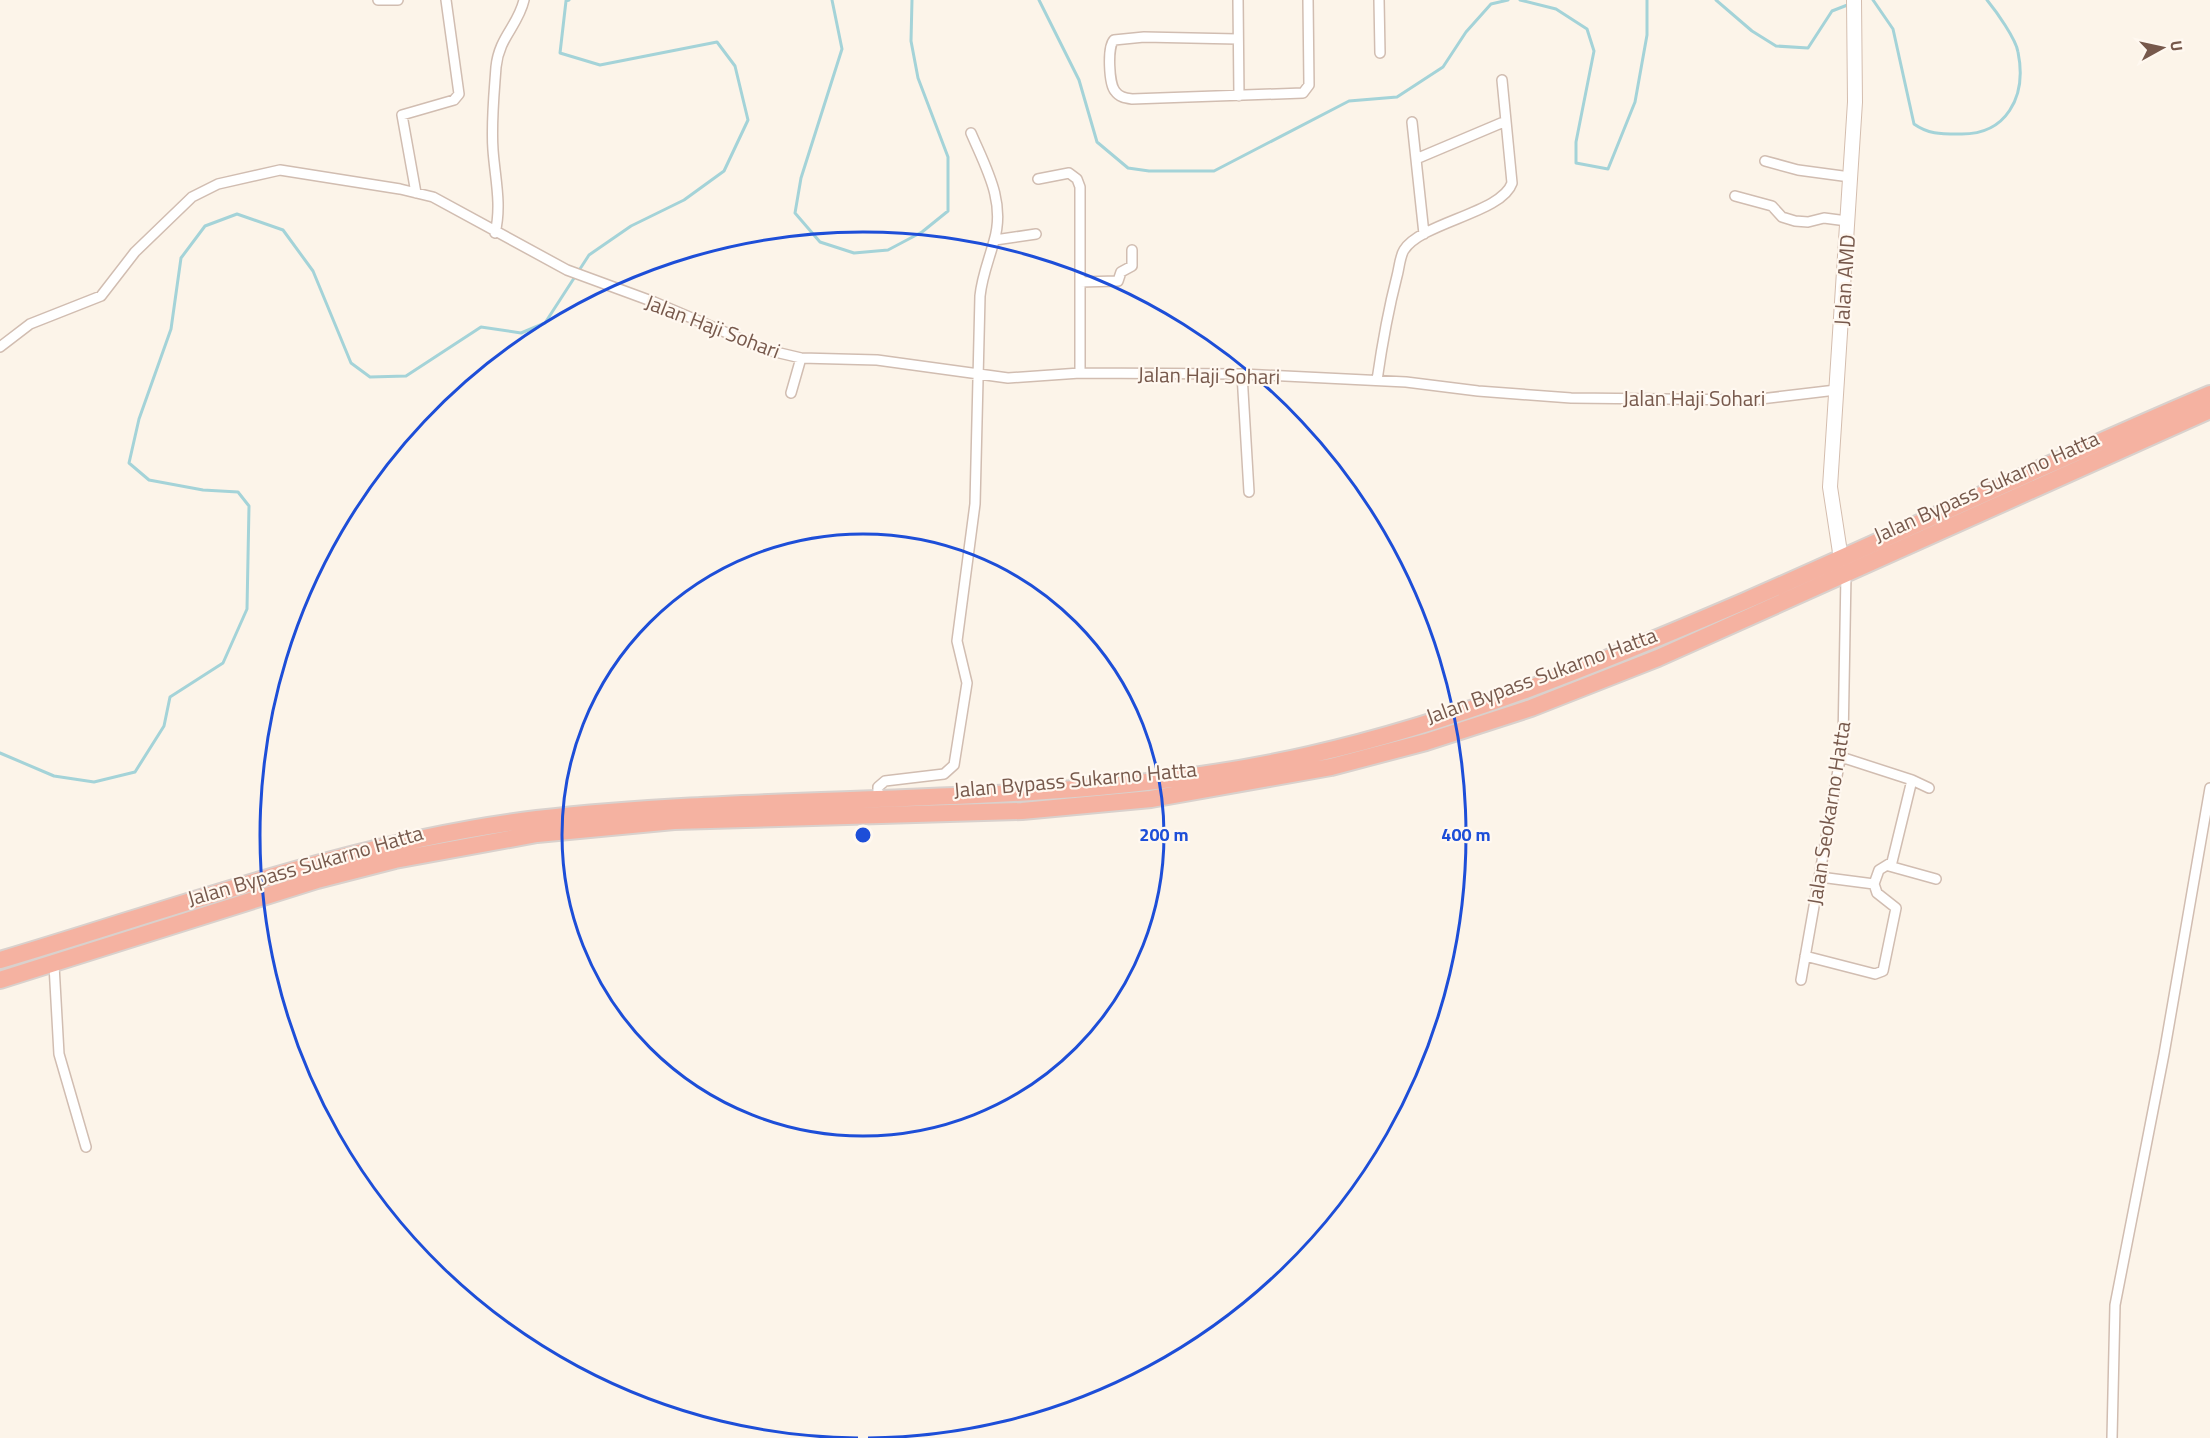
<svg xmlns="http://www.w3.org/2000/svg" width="2210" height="1438" viewBox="0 0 2210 1438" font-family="'Titillium Web',sans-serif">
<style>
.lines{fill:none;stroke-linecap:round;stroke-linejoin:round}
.stream{stroke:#a4d3d8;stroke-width:3}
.street-casing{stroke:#d1bdb1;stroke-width:12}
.secondary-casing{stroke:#d4bdae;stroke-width:16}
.highway-casing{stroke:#d9d1cd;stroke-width:20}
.street{stroke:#fff;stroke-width:9}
.secondary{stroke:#fff;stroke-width:14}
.highway{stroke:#f5b2a1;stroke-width:16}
.ring{fill:none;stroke:#1d4ed8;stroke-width:3}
.labels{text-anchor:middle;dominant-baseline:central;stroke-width:4.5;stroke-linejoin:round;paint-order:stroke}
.street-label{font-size:21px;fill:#77594c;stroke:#fff8f0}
.centre{fill:#1d4ed8;stroke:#fff8f0;stroke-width:3}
.ring-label{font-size:18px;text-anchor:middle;font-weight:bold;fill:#1d4ed8;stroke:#fff8f0;stroke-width:4.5;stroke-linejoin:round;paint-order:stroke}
</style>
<rect width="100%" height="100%" fill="#fcf4e9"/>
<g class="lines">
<path class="stream" d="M832,0l10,49 -41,129 -6,35 25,29 34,11 34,-3 34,-18 26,-21v-54l-30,-79 -7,-37 1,-41
M1039,0l40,80 18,62 31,26 21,3h65l135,-70 48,-4 46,-30 23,-35 25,-28 17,-4
M1520,0l36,9 31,20 7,22 -18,91v21l32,6 27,-67 12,-67v-35
M1716,0l36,31 24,15 32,2 24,-37 18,-7
M1873,0l20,29 21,95c14,10 26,10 44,10 49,2 69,-38 60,-82 -2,-13 -22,-41 -31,-52
M0,753l54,23 40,6 41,-10 29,-46 6,-29 53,-34 24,-54 2,-103 -11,-14 -35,-2 -54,-10 -20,-17 10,-44 32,-90 10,-71 24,-32 32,-12 46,16 30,41 38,92 19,14 36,-1 75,-49 40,6 24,-10 44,-68 42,-29 53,-26 40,-29 24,-51 -13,-54 -18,-24 -117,23 -40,-12 6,-52 3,-1"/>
<g class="street-casing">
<path id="street" d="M378,0h20
M1238,0l1,96
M1379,0l1,53
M1237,39l-93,-2 -30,3c-7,7 -5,44 1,51 4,6 10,7 17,8l171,-6 6,-8 -1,-85
M1412,122l12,112
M1416,159l90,-38
M1765,161l33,9 52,7
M1038,179l31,-6 8,6 3,8v186
M416,193l-14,-78 52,-15 5,-6 -13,-94
M1735,196l37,10 10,11 13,4 13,1 16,-4 23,3
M495,233c7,-28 0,-55 -2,-83 -2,-27 1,-55 3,-83 3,-30 22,-41 28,-67
M995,240l41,-6
M1080,282l38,-1 3,-9 11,-6v-16
M0,347l30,-23 71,-28 34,-44 57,-55 26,-13 62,-14 120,19 33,8 134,73 87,32 113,48 34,8 76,2 131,18 72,-5 162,1 164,8 72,9 93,7 181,2 84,-10
M1242,374l7,118
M1377,380c5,-35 11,-69 20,-104 2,-7 3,-20 7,-26 18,-28 98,-37 108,-67l-10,-103
M791,393l10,-35
M1841,757l71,23 17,8
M878,799v-12l7,-6 59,-7 10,-9 13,-82 -10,-42 18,-137 5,-208c2,-20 9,-36 14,-55 12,-39 -8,-73 -23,-108
M1889,866l47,13
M1820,877l54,7 5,-14 13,-8 20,-82
M1805,956l70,18 8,-3 13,-63 -19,-15 -3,-9
M54,965l5,89 27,93
M1801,980l42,-238 3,-168
M2112,1438l3,-133 49,-251 46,-266"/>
</g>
<g class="secondary-casing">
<path id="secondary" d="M1841,559l-11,-72 25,-385 -1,-102"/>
</g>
<g class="highway-casing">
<path id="highway" d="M0,960c176,-52 354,-119 537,-141 256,-30 518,-6 772,-64 151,-34 294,-93 436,-154 155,-68 309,-141 465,-207
M0,980l317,-100 78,-20 142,-26 137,-13 348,-10 129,-12 180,-32 95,-25 105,-34 127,-50 552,-248"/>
</g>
<use href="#street" class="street"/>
<use href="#secondary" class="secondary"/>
<use href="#highway" class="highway"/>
</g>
<g class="ring">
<circle cx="863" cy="835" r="301"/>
<path d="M858 1438A603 603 0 1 1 868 1438"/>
</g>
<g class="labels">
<g class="street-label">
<text transform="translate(1844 280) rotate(-86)">Jalan AMD</text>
<text transform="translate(713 326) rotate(21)">Jalan Haji Sohari</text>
<text transform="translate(1209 375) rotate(1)">Jalan Haji Sohari</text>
<text x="1694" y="398">Jalan Haji Sohari</text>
<text transform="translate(1986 486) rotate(-24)">Jalan Bypass Sukarno Hatta</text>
<text transform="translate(1541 675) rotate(-20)">Jalan Bypass Sukarno Hatta</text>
<text transform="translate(1075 779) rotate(-5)">Jalan Bypass Sukarno Hatta</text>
<text transform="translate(1828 813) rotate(-81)">Jalan Seokarno Hatta</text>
<text transform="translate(305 865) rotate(-16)">Jalan Bypass Sukarno Hatta</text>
</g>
</g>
<circle cx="863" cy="835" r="9" class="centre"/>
<g class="ring-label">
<text x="1164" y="841">200 m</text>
<text x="1466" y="841">400 m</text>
</g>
<g transform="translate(2162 48) rotate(82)" stroke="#fff8f0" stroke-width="4.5" paint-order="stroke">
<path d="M0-4.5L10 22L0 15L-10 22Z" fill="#77594c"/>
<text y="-9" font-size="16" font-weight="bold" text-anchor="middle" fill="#77594c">U</text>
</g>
</svg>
